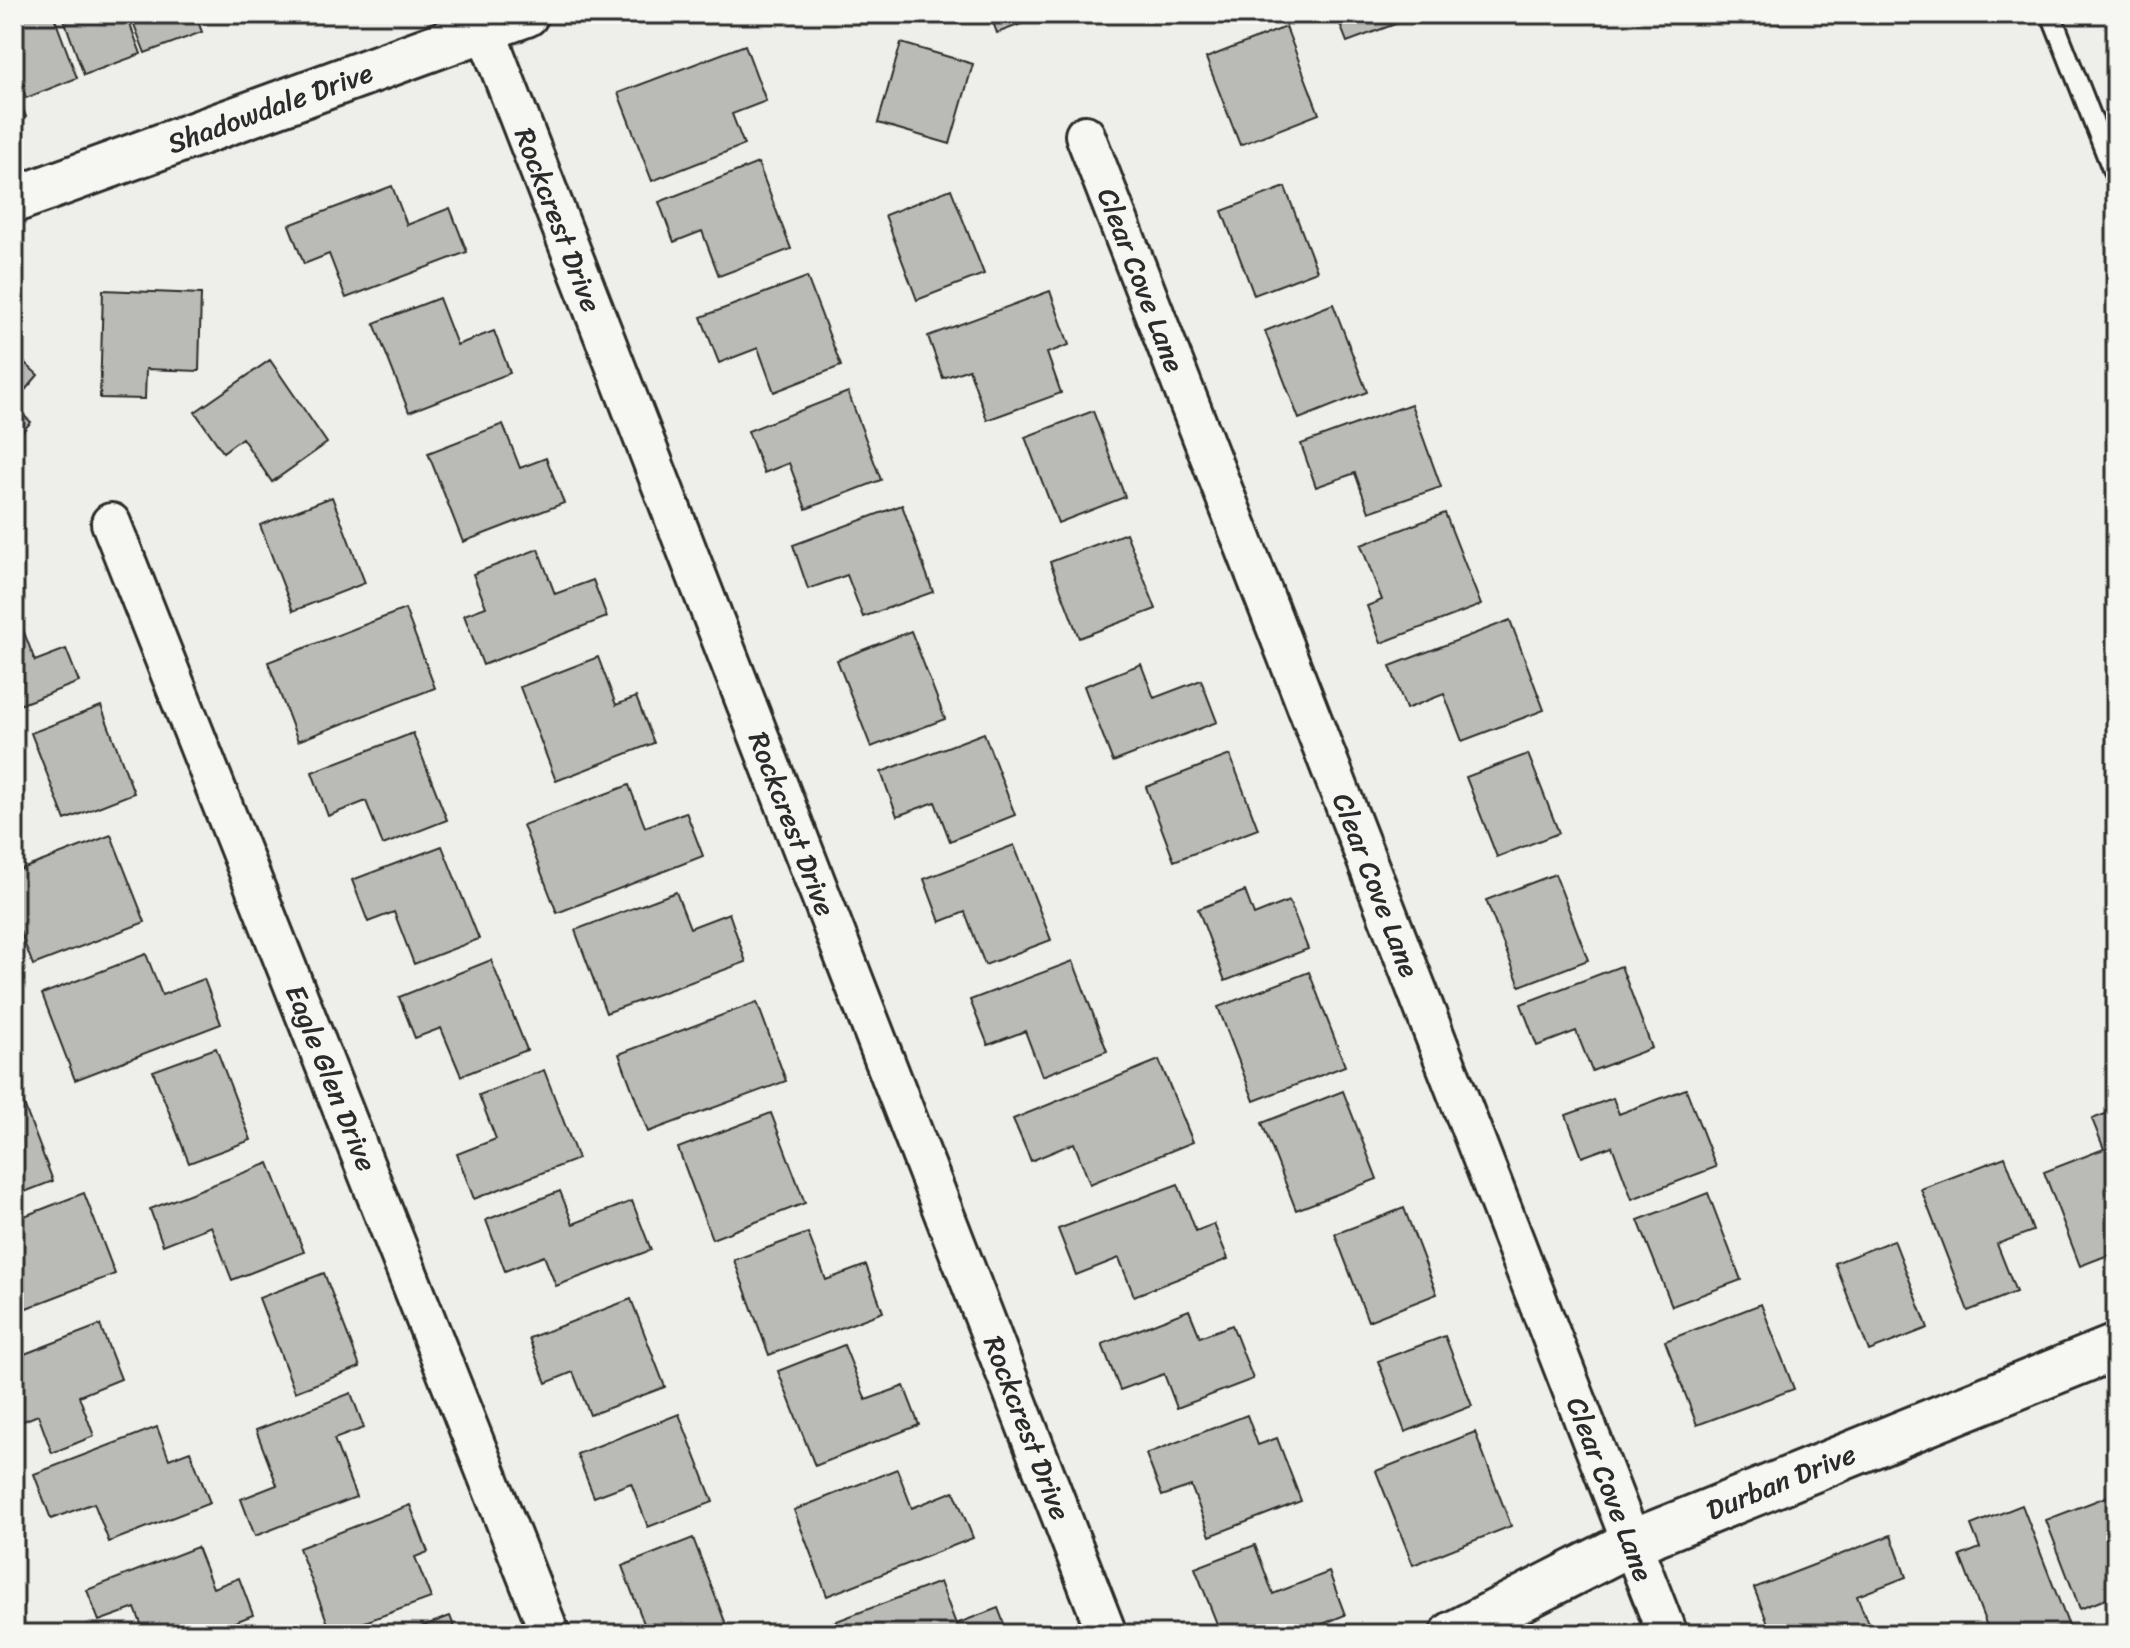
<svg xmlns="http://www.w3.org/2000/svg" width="2130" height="1648" viewBox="0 0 2130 1648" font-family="Sriracha,sans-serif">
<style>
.building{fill:#babab7;stroke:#2b2b2b;stroke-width:2}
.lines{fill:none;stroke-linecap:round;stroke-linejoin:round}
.service-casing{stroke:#2b2b2b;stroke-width:24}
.minor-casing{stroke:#2b2b2b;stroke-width:44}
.tertiary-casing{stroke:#2b2b2b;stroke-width:50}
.service{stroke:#f6f6f2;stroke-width:18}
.minor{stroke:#f6f6f2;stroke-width:38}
.tertiary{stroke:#f6f6f2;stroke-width:44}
.labels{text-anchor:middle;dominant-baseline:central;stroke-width:6;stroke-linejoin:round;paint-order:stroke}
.street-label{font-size:28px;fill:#2b2b2b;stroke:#f6f6f2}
</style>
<rect width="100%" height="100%" fill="#eeeeea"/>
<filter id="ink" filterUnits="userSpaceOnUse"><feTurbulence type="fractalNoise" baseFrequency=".0125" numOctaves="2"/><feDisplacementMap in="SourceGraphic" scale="16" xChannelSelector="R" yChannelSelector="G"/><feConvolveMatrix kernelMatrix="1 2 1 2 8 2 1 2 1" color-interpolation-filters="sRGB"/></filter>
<g filter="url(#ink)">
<path class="building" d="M14,14h39l24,64 -51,20 -12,-31z
M62,14h64l15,40 -57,21z
M130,14h65l7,18 -57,21z
M990,14h58l-51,19z
M1119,14h35l-2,8z
M1336,14h86l-75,28z
M1286,27l33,87 -79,31 -34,-87z
M901,43l72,21 -23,80 -72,-21z
M745,45l21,56 -34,13 12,31 -92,36 -34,-88z
M14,85l12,32 -12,5z
M758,163l33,86 -72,27 -17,-45 -28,11 -15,-40z
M392,186l15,39 43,-17 17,44 -121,46 -17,-44 -25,10 -15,-39z
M1285,187l32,84 -63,24 -32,-84z
M951,189l33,85 -67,26 -32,-85z
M807,277l34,89 -67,26 -16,-44 -39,15 -18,-46z
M103,290l98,4 -2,77 -53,-2 -1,30 -45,-1z
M1050,291l19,54 -22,8 14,40 -74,27 -18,-51 -26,9 -15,-42z
M439,298l18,47 37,-14 16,42 -101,39 -35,-89z
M1333,304l34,88 -68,27 -34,-88z
M14,353l24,22 -24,28z
M270,360l57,83 -55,39 -30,-44 -19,14 -28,-40z
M848,392l33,88 -75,29 -17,-46 -25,10 -16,-42z
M1411,404l30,83 -72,25 -14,-39 -39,14 -15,-43z
M14,407l17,15 -17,19z
M1093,411l32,86 -67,26 -33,-86z
M503,424l17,44 26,-10 18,45 -101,39 -35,-89z
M332,497l33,86 -72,28 -33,-86z
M902,505l31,87 -70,25 -16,-42 -39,14 -15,-44z
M1445,513l36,92 -100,38 -14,-37 15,-6 -21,-55z
M1126,533l30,76 -77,29 -29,-76z
M538,549l17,45 38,-14 14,37 -124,48 -19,-50 22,-8 -13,-33z
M14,606l21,55 31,-12 13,33 -65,25z
M405,609l30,79 -137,53 -30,-79z
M1510,620l34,90 -82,31 -18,-47 -38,15 -16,-43z
M911,631l34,88 -74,28 -34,-87z
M598,657l18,48 20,-8 18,46 -98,38 -36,-94z
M1141,664l13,34 47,-18 16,42 -104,40 -29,-76z
M101,706l33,87 -69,27 -34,-87z
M413,733l34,87 -64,25 -17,-44 -38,15 -16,-44z
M984,733l31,82 -65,26 -15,-39 -38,14 -16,-44z
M1528,754l31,79 -62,24 -31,-80z
M1230,755l28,74 -84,32 -28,-74z
M629,785l16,42 41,-15 17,44 -146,57 -34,-88z
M111,835l34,87 -112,43 -19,-49v-44z
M1014,845l37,95 -66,25 -20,-53 -25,10 -16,-43z
M442,846l37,93 -65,25 -20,-52 -26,10 -16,-42z
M1555,874l33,86 -68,26 -34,-86z
M1245,891l9,24 35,-14 19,48 -83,32 -27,-72z
M676,892l14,36 39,-15 17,49 -140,51 -31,-83z
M146,954l16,41 42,-16 17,45 -146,56 -33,-86z
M491,960l36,90 -66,26 -20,-48 -26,10 -16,-41z
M1073,961l34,90 -65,25 -17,-45 -37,14 -18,-45z
M1621,966l31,82 -60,23 -16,-40 -39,15 -16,-42z
M1309,972l36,94 -91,35 -36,-94z
M757,1002l29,79 -138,51 -29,-78z
M216,1048l35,92 -62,23 -36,-92z
M1159,1060l34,82 -103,42 -16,-41 -43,18 -18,-42z
M544,1070l34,89 -104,40 -17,-45 39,-15 -17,-44z
M18,1089l35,92 -39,15v-105z
M1686,1089l30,78 -84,32 -20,-53 -30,11 -16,-42 47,-17 6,16z
M1343,1091l34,88 -81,31 -34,-87z
M2116,1110v142l-36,14 -36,-94 60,-23 -12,-30z
M771,1113l34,90 -93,36 -34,-91z
M2005,1157l28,74 -36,13 19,48 -48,19 -47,-122z
M269,1163l35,89 -72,28 -21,-54 -48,19 -13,-36z
M1178,1184l18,47 18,-7 14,35 -94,37 -15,-38 -43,17 -18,-46z
M560,1191l13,33 59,-23 19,49 -95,36 -12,-30 -39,15 -19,-51z
M84,1193l31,81 -99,38 -2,-92z
M1708,1193l33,87 -69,26 -34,-86z
M1404,1208l33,86 -69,27 -33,-87z
M808,1233l18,47 40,-15 17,47 -114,43 -35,-95z
M1894,1240l34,88 -59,23 -34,-88z
M324,1273l36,94 -65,25 -36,-94z
M631,1299l34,88 -75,28 -17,-43 -27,11 -17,-45z
M1761,1304l33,85 -97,36 -32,-84z
M1189,1310l11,27 32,-12 21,54 -76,29 -13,-34 -44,16 -18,-46z
M100,1325l21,54 -42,17 15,40 -42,17 -14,-38 -22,9 -2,-66z
M1445,1336l27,70 -67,26 -27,-71z
M844,1345l22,55 38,-14 15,39 -104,41 -37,-95z
M351,1393l13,35 -30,11 22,58 -101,39 -14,-37 36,-14 -21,-55z
M679,1414l34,88 -65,25 -17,-44 -37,14 -17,-43z
M1247,1415l11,30 19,-7 24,63 -91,35 -19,-50 -29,10 -16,-42z
M157,1427l12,32 21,-8 20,52 -101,39 -15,-39 -43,16 -17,-45z
M1475,1432l36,94 -98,39 -37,-94z
M897,1469l15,39 42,-17 19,47 -146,58 -33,-86z
M2116,1493v102l-36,14 -34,-89z
M410,1505l18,47 -13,5 16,41 -99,36 -33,-86z
M2022,1505l48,124 -14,5h-66l-30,-78 20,-8 -9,-23z
M1891,1535l15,42 -49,19 15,38h-100l-18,-46z
M693,1538l34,89 -17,7h-62l-26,-68z
M1255,1545l18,49 56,-22 16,43 -47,19h-77l-26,-66z
M197,1547l16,41 26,-10 14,37 -48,19h-60l-10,-26 -36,13 -12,-31z
M940,1582l16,42 42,-16 10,26h-169l-5,-12z
M450,1616l7,18h-55z"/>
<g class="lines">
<g class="service-casing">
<path id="service" d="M2051,14l65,165"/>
</g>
<g class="minor-casing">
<path id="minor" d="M479,14l628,1620
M1085,135l582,1499
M111,523l439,1111"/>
</g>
<g class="tertiary-casing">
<path id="tertiary" d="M14,200l512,-186
M1453,1634l178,-91 485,-196"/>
</g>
<use href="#service" class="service"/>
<use href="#minor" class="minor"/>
<use href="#tertiary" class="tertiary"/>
</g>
</g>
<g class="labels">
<g class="street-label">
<text transform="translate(270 108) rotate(-20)">Shadowdale Drive</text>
<text transform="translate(558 220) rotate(69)">Rockcrest Drive</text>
<text transform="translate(1141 280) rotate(69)">Clear Cove Lane</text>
<text transform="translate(792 824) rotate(69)">Rockcrest Drive</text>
<text transform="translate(1376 885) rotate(69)">Clear Cove Lane</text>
<text transform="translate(331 1078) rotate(68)">Eagle Glen Drive</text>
<text transform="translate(1027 1428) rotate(69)">Rockcrest Drive</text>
<text transform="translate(1781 1482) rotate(-22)">Durban Drive</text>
<text transform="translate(1610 1489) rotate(69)">Clear Cove Lane</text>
</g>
</g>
<rect width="2130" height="1648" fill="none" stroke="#f6f6f2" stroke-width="48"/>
<rect x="24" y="24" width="2082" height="1600" fill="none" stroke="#2b2b2b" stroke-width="3" filter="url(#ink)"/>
</svg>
